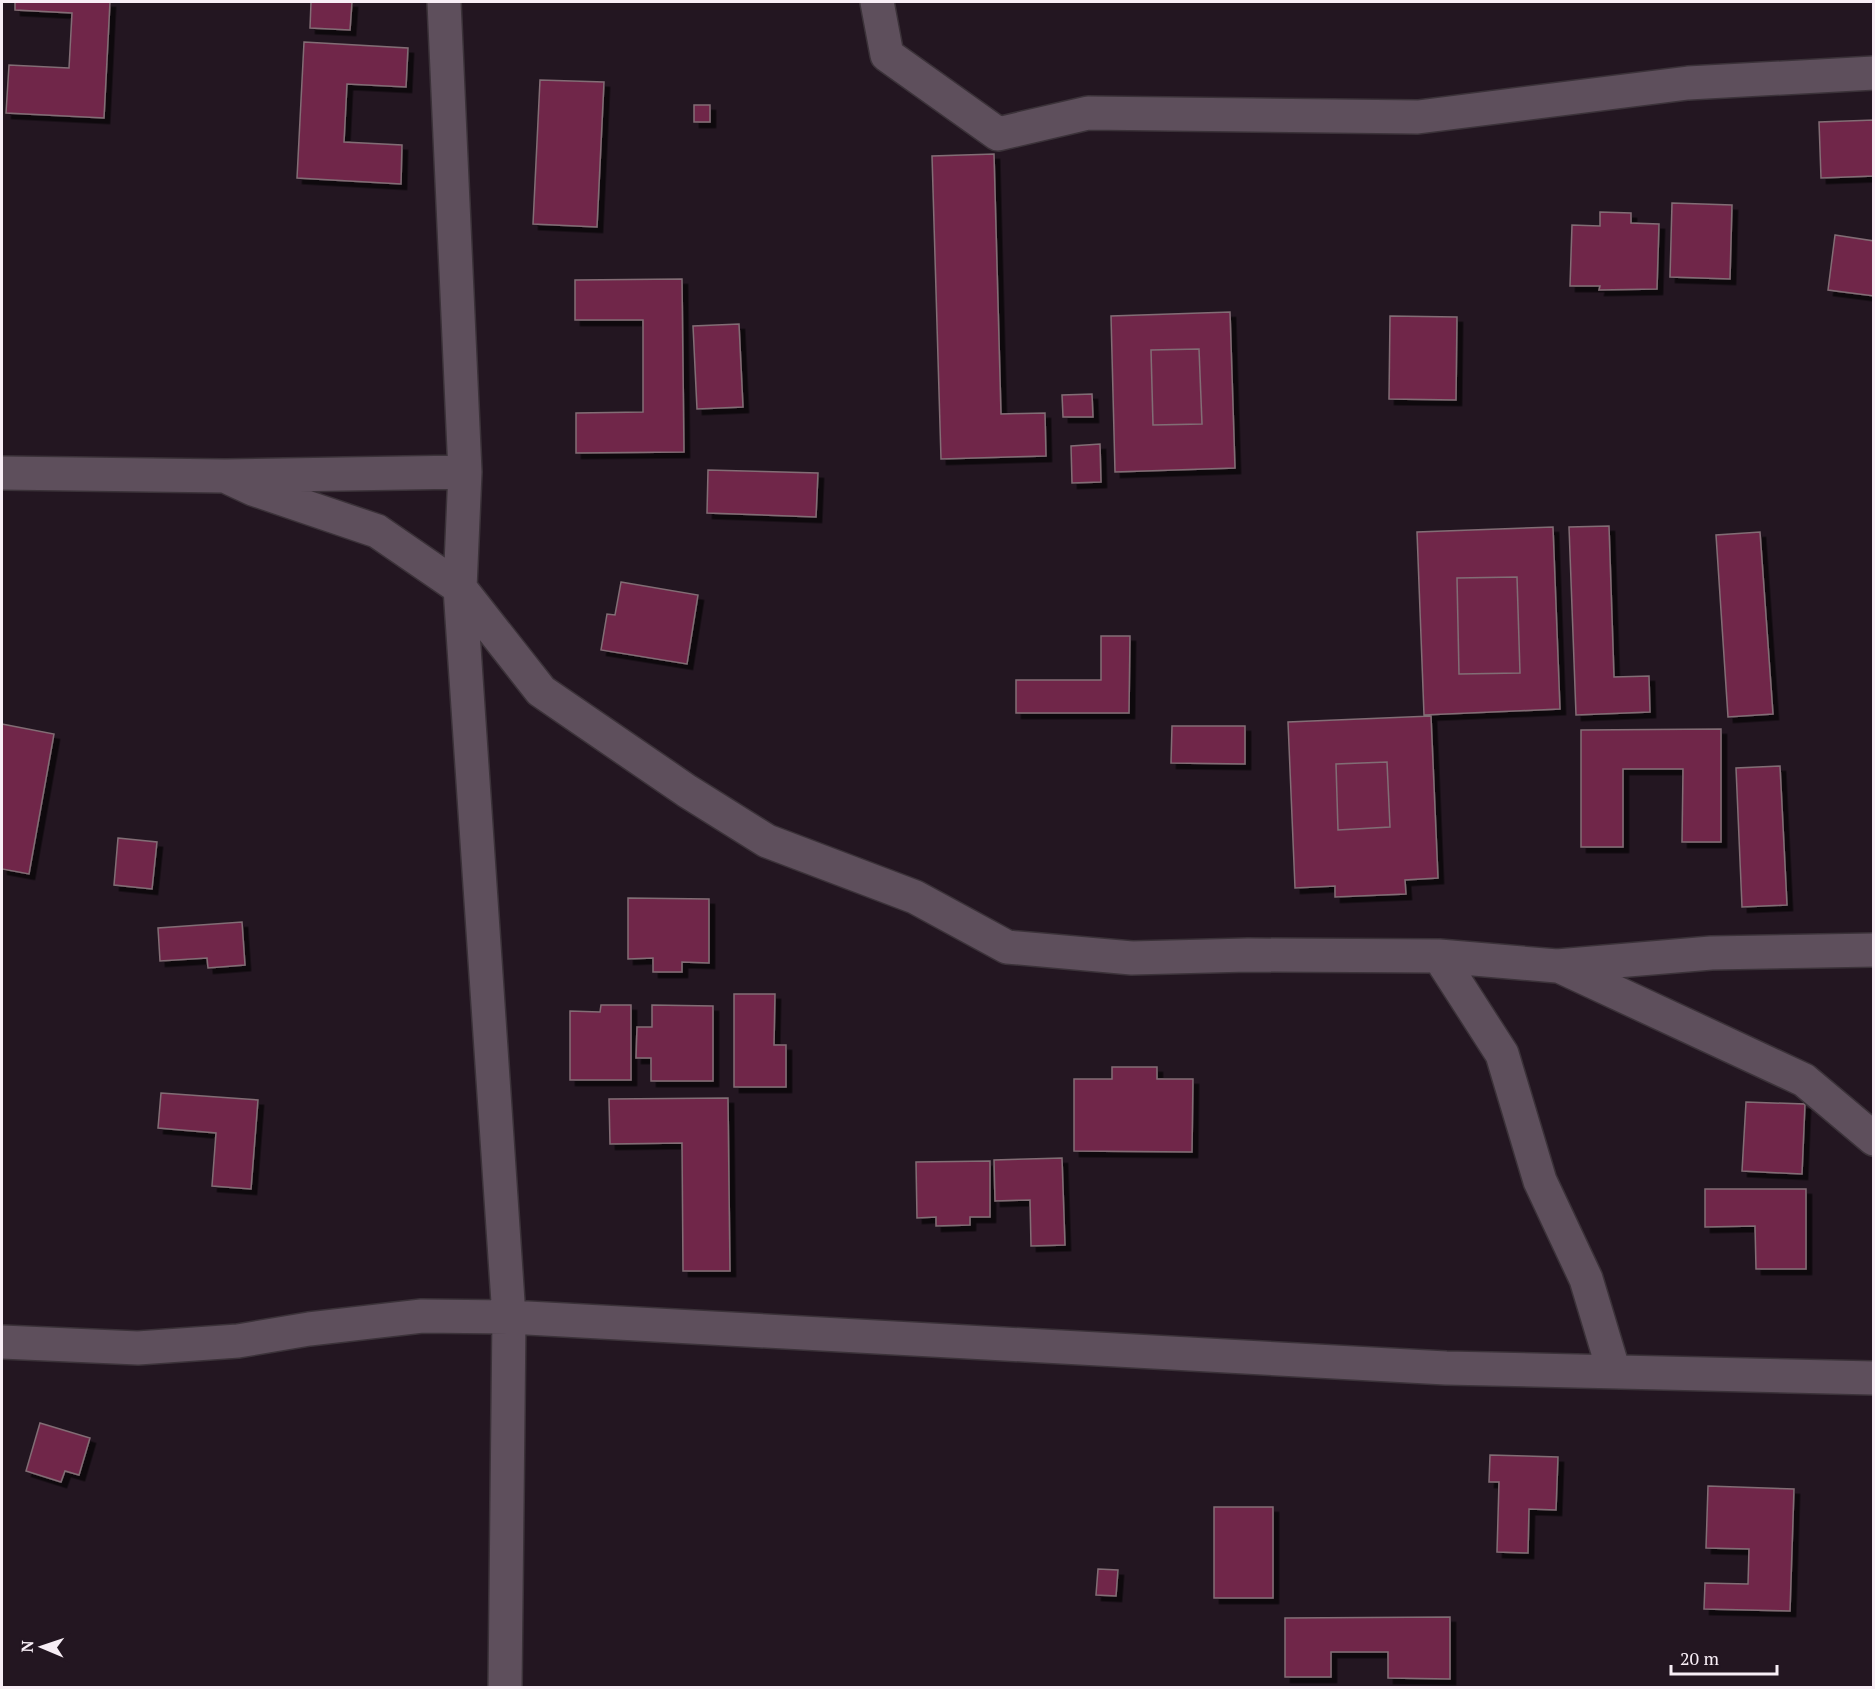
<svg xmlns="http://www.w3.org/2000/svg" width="1875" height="1689" viewBox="0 0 1875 1689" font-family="'PT Serif',serif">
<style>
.building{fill:#70284a;stroke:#826d75;stroke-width:1.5;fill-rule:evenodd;filter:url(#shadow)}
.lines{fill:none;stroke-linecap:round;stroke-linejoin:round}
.street-casing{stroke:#3b3239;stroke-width:36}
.street{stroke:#5e4f5c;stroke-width:33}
</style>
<defs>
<filter id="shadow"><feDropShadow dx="5.5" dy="5.5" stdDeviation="0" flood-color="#0009"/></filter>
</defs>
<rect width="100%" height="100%" fill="#231621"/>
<path class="building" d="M15,2h95l-6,116 -98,-5 3,-48 60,3 3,-55 -57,-3z
M311,2h41l-2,28 -40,-2z
M304,42l104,6 -2,39 -59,-3 -3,58 58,3 -1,39 -104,-6z
M540,80l64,2 -7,145 -64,-3z
M694,105h16v17h-16z
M1874,120v56l-53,2 -2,-56z
M994,154l7,260 44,-1 1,43 -105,3 -9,-303z
M1672,203l60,2 -2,74 -60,-2z
M1600,212l31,1v10l28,1 -2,65 -58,1 1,-4h-30l2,-61 28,1z
M1835,235l39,6v55l-46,-6z
M682,279l2,173 -108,1v-40l67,-1v-92h-68v-40z
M1230,312l5,156 -120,4 -4,-156zM1199,349l3,75 -49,1 -2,-75z
M1390,316l67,1 -1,83 -67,-1z
M739,324l4,83 -46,2 -4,-83z
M1199,349l3,75 -49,1 -2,-75z
M1092,394l1,23h-30l-1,-22z
M1100,444l1,38 -29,1 -1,-37z
M708,470l110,3 -2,44 -109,-4z
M1609,526l5,151 35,-1 1,36 -74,3 -7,-188z
M1553,527l7,182 -136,6 -7,-183zM1517,577l3,96 -61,1 -2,-96z
M1760,532l13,182 -45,3 -12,-182z
M1517,577l3,96 -61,1 -2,-96z
M621,582l77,13 -11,69 -86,-14 6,-36 8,1z
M1101,636h29l-1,77h-113v-33h85z
M1431,716l7,162 -33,2 1,14 -71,3v-11l-40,2 -7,-166zM1387,762l3,65 -52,3 -2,-66z
M2,724l52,10 -25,140 -27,-5z
M1172,726h73v38l-74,-1z
M1721,729v113h-39l1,-73h-60v78h-42v-117z
M1387,762l3,65 -52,3 -2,-66z
M1780,766l7,139 -45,2 -6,-139z
M118,838l39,4 -5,47 -38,-4z
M628,898l81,1v64l-27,-1v10h-29v-14l-25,1z
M242,922l3,43 -37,3 -1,-10 -47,3 -2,-33z
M734,994h41l-1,51h12v42h-52z
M601,1005h30v75h-61v-69l30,1z
M652,1005l61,1v75h-62v-23h-15l1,-31h15z
M1112,1067h45v12h36l-1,73 -118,-1v-72h38z
M161,1093l97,7 -7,89 -39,-3 4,-53 -58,-5z
M728,1098l2,173h-47l-1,-128 -72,1 -1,-45z
M1746,1102l59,2 -3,70 -60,-3z
M1062,1158l3,87 -34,1 -1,-46 -35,1 -1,-41z
M990,1161v56h-20v8l-34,1v-9l-19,1 -1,-56z
M1705,1189h101v80h-50l-1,-43 -50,1z
M40,1423l50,15 -11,37 -14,-4 -4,11 -35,-11z
M1490,1455l68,2 -2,53 -27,-1 -1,44 -31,-1 2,-70h-10z
M1708,1486l86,3 -4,122 -86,-2 1,-26 43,1 1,-35 -43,-1z
M1214,1507h59v91h-59z
M1098,1569l20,1 -2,26 -20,-1z
M1450,1617v62l-62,-1v-26h-57v25h-46v-59z"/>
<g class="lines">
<g class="street-casing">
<path id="street" d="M444,2l21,470 -5,116 49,729 -4,371
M877,2l10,53 111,79 90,-21 330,4 270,-34 186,-10
M2,473l223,3 240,-4
M225,476l28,13 124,42 83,57 81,103 146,100 80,50 148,56 92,50 125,11 116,-3 191,1 118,10 154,-13 163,-3
M1439,956l63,98 38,127 46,98 28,93
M1559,966l245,114 70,59
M2,1342l136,6 100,-7 71,-12 113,-13 87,1 937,51 428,10"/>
</g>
<use href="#street" class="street"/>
</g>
<rect width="1875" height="1689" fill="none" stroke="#f8eef6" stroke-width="6"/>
<g transform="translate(42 1647) rotate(272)" stroke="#231621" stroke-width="4.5" paint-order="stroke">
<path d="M0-4.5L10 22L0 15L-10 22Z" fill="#f8eef6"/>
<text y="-9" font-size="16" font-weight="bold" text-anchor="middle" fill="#f8eef6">N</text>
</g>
<path d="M1671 1665v9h106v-9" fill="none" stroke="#f8eef6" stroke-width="3"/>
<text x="1680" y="1665" font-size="18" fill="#f8eef6" stroke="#231621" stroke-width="4.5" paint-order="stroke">20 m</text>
</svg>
